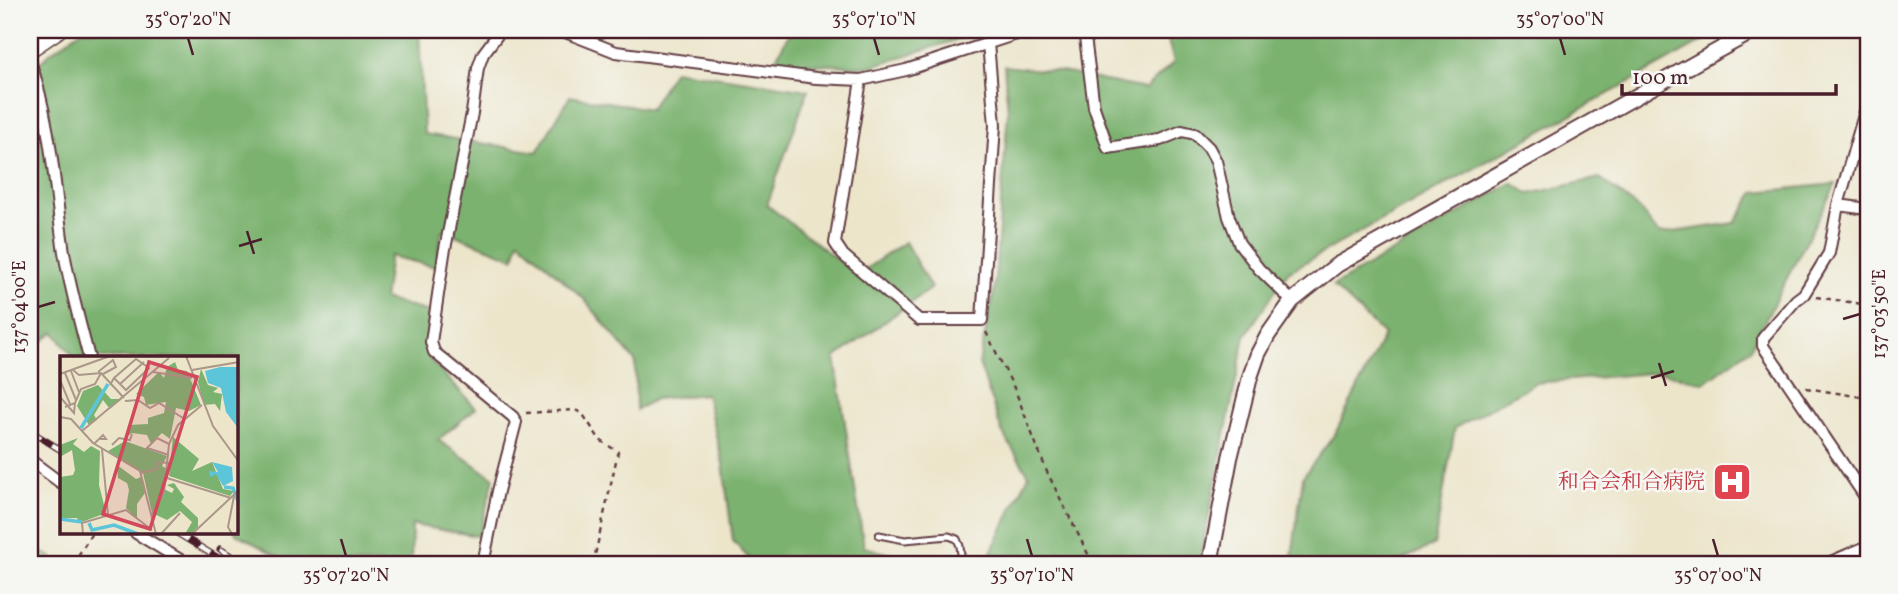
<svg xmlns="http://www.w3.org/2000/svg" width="1898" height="594" viewBox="0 0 1898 594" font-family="Vollkorn,'Noto Serif JP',serif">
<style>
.green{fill:#9acf81;stroke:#727756;stroke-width:2}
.forest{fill:#7bb26f;stroke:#62684d;stroke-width:2}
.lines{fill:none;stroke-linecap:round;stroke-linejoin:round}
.service-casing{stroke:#623d43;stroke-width:9}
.minor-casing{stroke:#623d43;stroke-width:14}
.tertiary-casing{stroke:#623d43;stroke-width:18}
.secondary-casing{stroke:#623d43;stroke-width:19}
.path{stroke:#623d43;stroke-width:2.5;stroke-dasharray:5 5;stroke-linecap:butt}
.service{stroke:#fff;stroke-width:5}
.minor{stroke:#fff;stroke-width:10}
.tertiary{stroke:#fff;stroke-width:14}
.secondary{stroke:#fff;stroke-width:16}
.rail-casing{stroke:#4a1f2b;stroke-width:7}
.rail{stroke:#f6f6f2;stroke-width:4.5;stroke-dasharray:13;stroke-linecap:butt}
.ticks{fill:none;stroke:#4a1f2b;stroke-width:2.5}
.labels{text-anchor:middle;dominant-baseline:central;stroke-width:5;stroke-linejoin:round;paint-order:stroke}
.health-label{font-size:21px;fill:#be3a42;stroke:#f6f6f2;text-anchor:end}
.inset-river{fill:none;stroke:#5dc5da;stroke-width:3.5}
.inset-road{fill:none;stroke:#ab968a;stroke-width:2}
.view{fill:#d1495b;fill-opacity:0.15;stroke:#d1495b;stroke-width:3.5}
.inset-edge{fill:none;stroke:#4a1f2b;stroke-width:3.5}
.neatline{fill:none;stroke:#4a1f2b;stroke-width:2.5}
.ticks-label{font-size:18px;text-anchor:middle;fill:#4a1f2b}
</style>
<rect width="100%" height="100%" fill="#f6f6f2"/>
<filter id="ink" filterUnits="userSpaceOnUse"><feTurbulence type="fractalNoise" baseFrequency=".0143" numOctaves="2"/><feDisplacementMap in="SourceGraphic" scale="14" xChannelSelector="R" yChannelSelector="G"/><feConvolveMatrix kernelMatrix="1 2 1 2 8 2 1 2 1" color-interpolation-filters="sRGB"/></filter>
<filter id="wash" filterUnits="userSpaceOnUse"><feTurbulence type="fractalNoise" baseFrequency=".00686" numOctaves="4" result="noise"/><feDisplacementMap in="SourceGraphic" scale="28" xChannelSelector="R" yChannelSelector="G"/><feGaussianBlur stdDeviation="1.57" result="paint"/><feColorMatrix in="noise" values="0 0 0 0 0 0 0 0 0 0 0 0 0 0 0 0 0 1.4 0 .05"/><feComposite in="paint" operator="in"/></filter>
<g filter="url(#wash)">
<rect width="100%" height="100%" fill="#ece5ca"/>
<path class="green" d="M30,547l22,10 -4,7h-18z"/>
<path class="forest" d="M82,30h337l5,104 113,18 33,-56 80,13 24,-39 134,20 -41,115 90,70 48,-33 26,46 -96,70 29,189 42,11 40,1 1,5h-193l-21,-23 -10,-77 -17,-70 -51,5 -19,11 -1,-49 -50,-61 -66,-60 -5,18 -72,-28 -6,37 -46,-11 -6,43 45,13v47l47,49 -38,32 56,38 -15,58 -67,-11 -1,39h-119l-57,-31 1,-175h-162l-20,-26 -24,19v-279l21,-20z
M791,30h198l-121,37 -94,-5z
M1165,30h542l-2,10 -417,232 -43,64 -46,228h-214l44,-89 -27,-43 -23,-69 15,-72 14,-179 -4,-46 58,6 83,17 29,-27z
M1600,178l39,31 20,25 76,-11 20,-31 81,-8 -86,165 -46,34 -42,-11 -127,11 -80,45 -21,117 -41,19h-102l12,-87 32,-43 49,-99 -51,-49 179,-103 17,11z"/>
</g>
<g filter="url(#ink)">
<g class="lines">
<g class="service-casing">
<path id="service" d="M879,535l26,5 44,-4 8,3 3,7 2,18"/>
</g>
<g class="minor-casing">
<path id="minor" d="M560,30l56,22 200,26 45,2 45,-10 123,-40
M1084,30l10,77 14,41 52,-8 22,-9 13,3 14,14 7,13 13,56 10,26 20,26 33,32
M30,61c22,65 24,125 34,191 6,36 16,71 25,106
M861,80l-26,163 8,12 76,65h63l13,-195 -7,-82
M1868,101l-30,104 -9,48 -25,41 -8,6 -33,38v8l105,155
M1838,205l30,4
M30,460l31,23
M136,533l51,31
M483,564l15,-73 18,-69 -3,-5 -79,-65 -3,-10 13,-88 28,-141 6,-45 5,-14 18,-24
M1826,564l42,-18"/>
</g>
<g class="tertiary-casing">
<path id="tertiary" d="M1210,564l20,-106 20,-81 8,-23 10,-19 24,-34 45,-36 369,-208 40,-22 16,-5"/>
</g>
<g class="secondary-casing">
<path id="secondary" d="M30,49l28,-19"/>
</g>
<path class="path" d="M1816,297l52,8
M986,332l29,58 32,82 46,92
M1806,388l62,10
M526,413l49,-3 7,3 18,27 18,12 -25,112
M73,564l19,-31"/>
<use href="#service" class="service"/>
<use href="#minor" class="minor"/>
<use href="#tertiary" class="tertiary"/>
<use href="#secondary" class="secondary"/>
<g class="rail-casing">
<path id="rail" d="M30,431l31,19
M177,533l51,31
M220,549l24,15"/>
</g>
<use href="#rail" class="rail"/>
</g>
</g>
<path class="ticks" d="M188,38l5,17M874,38l5,17M1560,38l5,17M247,231l7,23M239,246l23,-7M38,307l17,-5M1843,319l17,-5M1659,363l7,23M1651,378l23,-7M341,539l5,17M1027,539l5,17M1713,539l5,17"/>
<defs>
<g id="hospital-square" transform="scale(2.0125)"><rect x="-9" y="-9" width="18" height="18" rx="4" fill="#e0444e" stroke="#f6f6f2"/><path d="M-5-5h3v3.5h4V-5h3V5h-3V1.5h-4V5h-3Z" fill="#fff"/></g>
</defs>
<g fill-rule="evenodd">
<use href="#hospital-square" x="1732" y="482"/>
</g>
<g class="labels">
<g class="health-label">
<text x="1705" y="482">和合会和合病院</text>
</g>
</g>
<g transform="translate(60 356)">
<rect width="178" height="178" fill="#ece5ca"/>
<path d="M115,6l3,8 9,1 14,34 -12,6 -13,-3 -6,31 -8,-6 -11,11 -4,-9 -15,-2 -7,5 4,-13 19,-1v-6l16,-5 2,-11 -20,3 -2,-8 -8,-3 23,-22 5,6 3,-11zM141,13l7,16 10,3 -5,4 9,2 -2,17 -5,-7 -11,1 -6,-23zM38,29l13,14h11l-12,10 -7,-9 -9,15 3,5 -8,5 -12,-19 6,-15zM113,81l26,22 -7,12 20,-9 11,27 11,2 -4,5 -61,-20zM18,82l-5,6 11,8 7,-6 9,5 -1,34 7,28 -27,10 -2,-5h-17v-41l13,-2 2,-5 -3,-20 -12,7v-12zM65,85l42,15 -5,10 5,3 -3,20 8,4 2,-4 -7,-4 7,-2 10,14 -3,5 17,16v9l-7,7h-6l7,-12 -12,-11 -13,9 -15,-7 -9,-40 -35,-22zM57,109l19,14 5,-2 4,16 -8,11v15l-11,-11 3,-18 -2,-7 -9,-5z" fill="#7bb26f"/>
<path d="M160,11h18v61l-12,-16 -5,-24 -13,-5 -3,-12zM152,106l20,5 1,14 -10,5 -7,-12 -6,3 -1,-6 9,1z" fill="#5dc5da"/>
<path class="inset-river" d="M21,72l27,-44M164,131l9,1 6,16M0,163l22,3M29,167l3,7 22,-5 24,9"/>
<path class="inset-road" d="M126,0l27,70 26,36M13,14l6,5 22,-2 23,25M132,14l47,-8M11,15l8,21M38,16l15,-12 3,7 -13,7M93,16l39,6M5,17l11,27M0,18l50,-18M0,24l10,24M60,28l24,-22M50,29l4,-7 22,-19 13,9 -23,22 -12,-12M0,41l14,16 1,-10M65,45l13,-1 12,8 9,-5 24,15M5,51l10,-4 6,-14 14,-5 6,-11M0,61l11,2 22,24 47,28 16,63M22,75l87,-73M34,88l9,-9 3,4h-6M52,89l7,-7 11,2 2,-6M42,93l6,66M109,99l-22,-7 10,-10 12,6M81,117l16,-4 1,-7 11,1M107,122l64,20M91,160l13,-23 5,-49 9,-19 24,-20M23,178l-1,-11 44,-13 26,20M101,178l19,-21M132,178l47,-44M172,178l-4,-7 6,-31"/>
<path class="view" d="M89,6l48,15 -47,152 -47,-15z"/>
<rect width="178" height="178" class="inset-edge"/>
</g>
<rect width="1898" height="594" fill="none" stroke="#f6f6f2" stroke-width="77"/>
<path d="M1622 84v10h214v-10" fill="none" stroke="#4a1f2b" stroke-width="3.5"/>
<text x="1632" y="84" font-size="21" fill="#4a1f2b" stroke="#f6f6f2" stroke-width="5" paint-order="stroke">100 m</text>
<rect x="38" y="38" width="1822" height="518" class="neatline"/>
<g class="ticks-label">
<text x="188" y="25">35°07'20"N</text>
<text x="874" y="25">35°07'10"N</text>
<text x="1560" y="25">35°07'00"N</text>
<text transform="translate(19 307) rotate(-90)" y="6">137°04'00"E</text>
<text transform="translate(1879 314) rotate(-90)" y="6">137°03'50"E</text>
<text x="346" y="581">35°07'20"N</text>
<text x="1032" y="581">35°07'10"N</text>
<text x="1718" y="581">35°07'00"N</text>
</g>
</svg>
